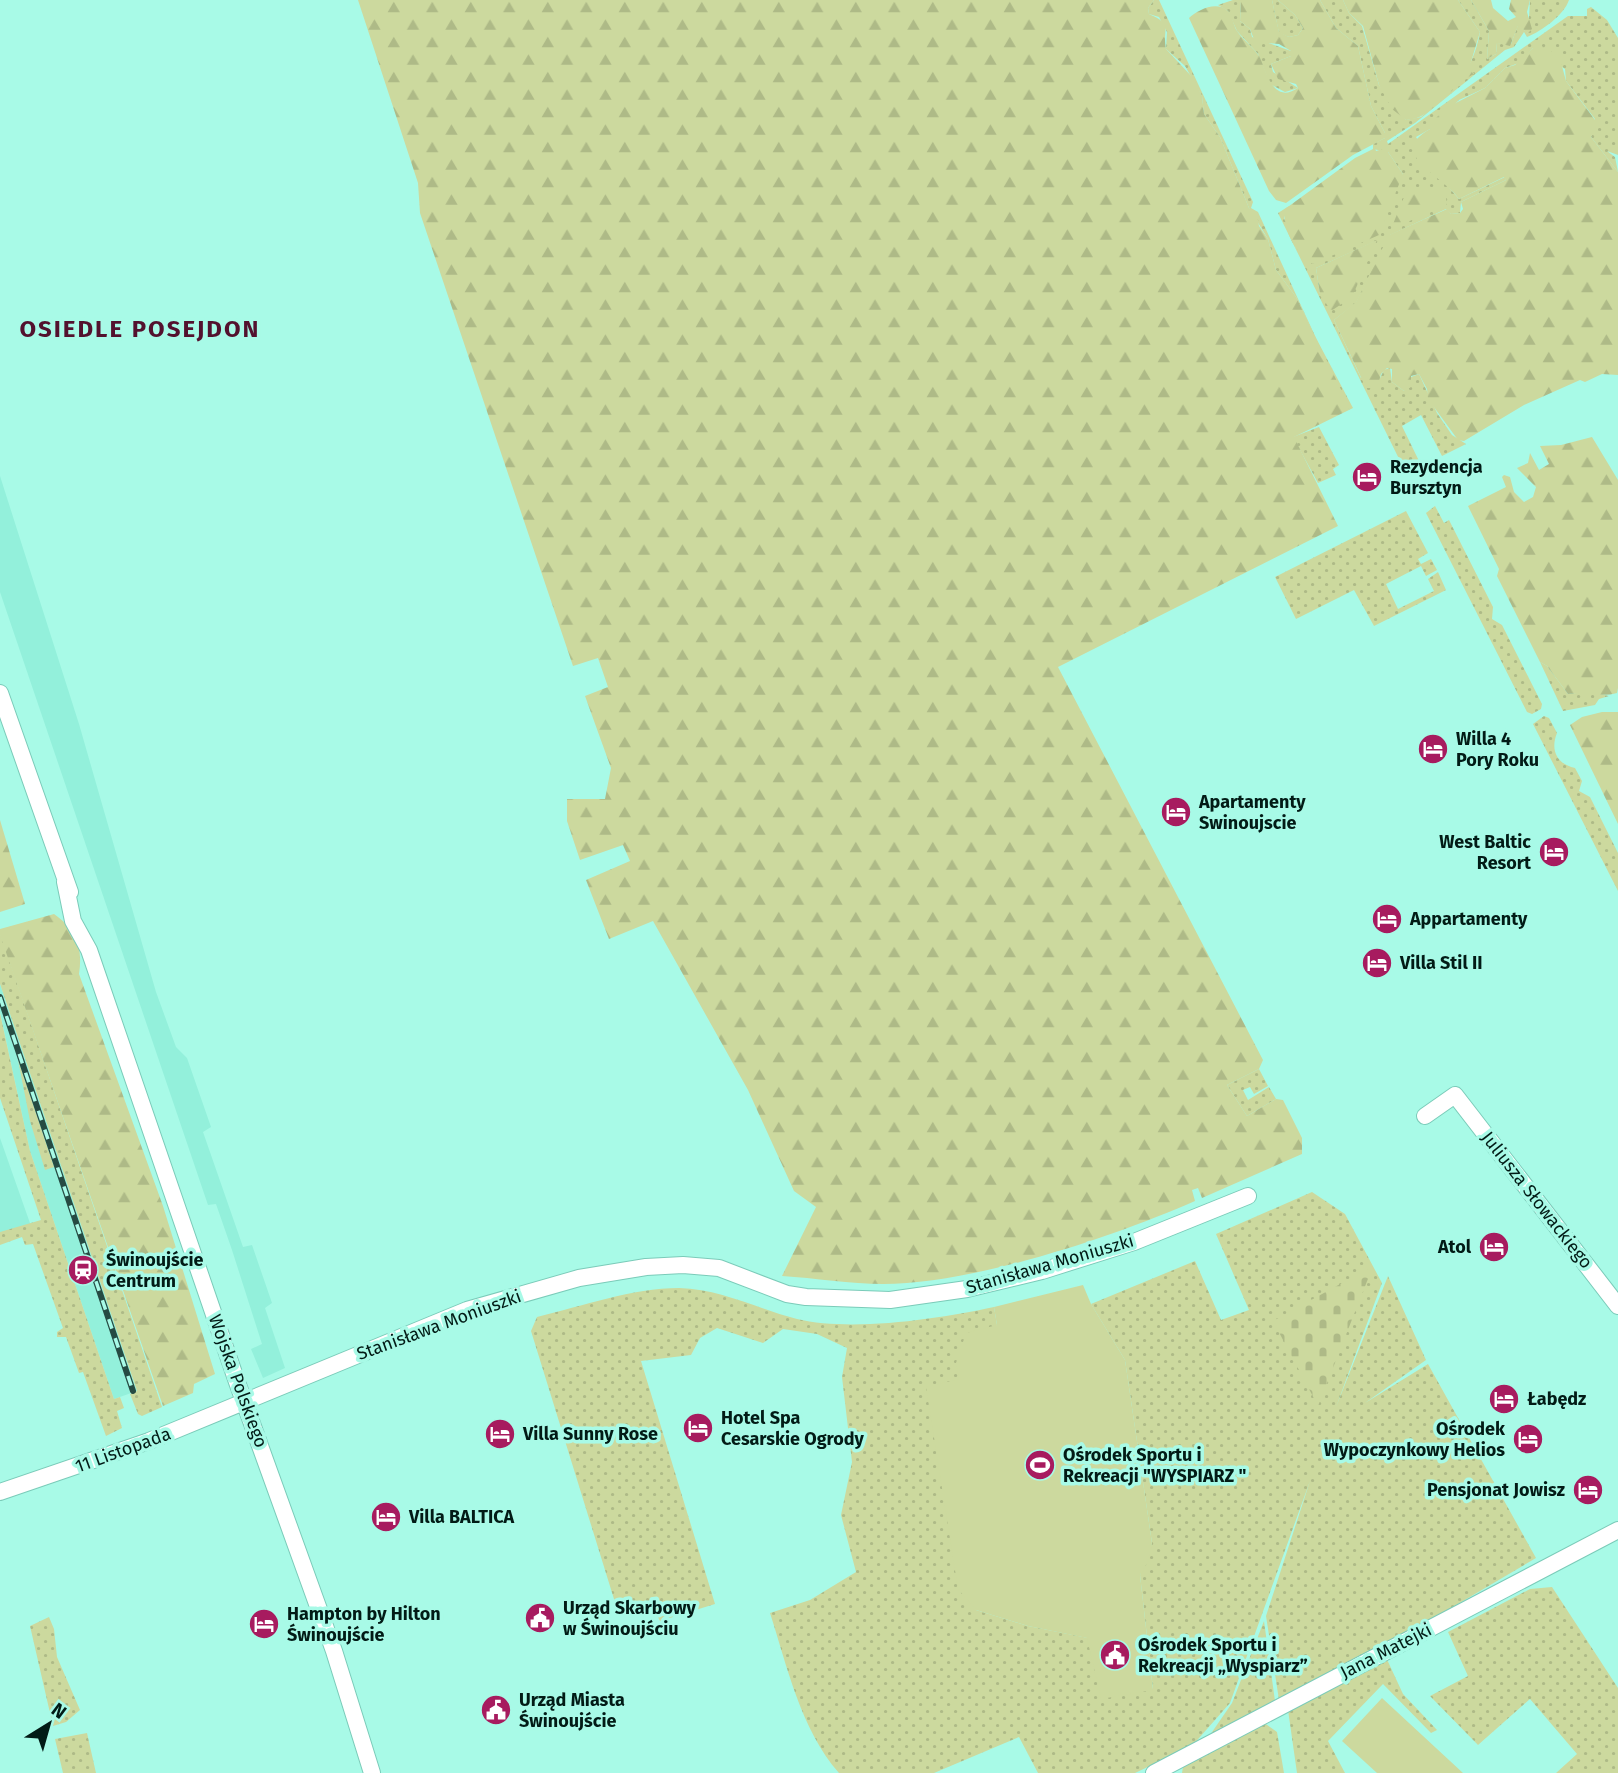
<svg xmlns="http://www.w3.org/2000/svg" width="1618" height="1773" viewBox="0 0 1618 1773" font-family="'Fira Sans',sans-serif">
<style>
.built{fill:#93f0db}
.green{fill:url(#green-dots);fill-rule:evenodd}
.forest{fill:url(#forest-firs)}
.cemetery{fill:url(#cemetery-stones)}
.pitch{fill:#ccd99e}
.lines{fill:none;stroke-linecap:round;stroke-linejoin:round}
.secondary-casing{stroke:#7bcbb9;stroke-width:18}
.secondary{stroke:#fff;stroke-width:16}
.rail-casing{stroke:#264b43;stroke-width:6}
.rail{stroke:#a8fae7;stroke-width:3.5;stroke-dasharray:10;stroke-linecap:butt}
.labels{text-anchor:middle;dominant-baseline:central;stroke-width:7;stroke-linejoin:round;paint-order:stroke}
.poi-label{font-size:18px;font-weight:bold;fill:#021b16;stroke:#a8fae7;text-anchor:start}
.street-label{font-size:18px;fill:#021b16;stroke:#a8fae7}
.district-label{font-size:24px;font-weight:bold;letter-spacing:2px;fill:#53112e;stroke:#a8fae7}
</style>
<defs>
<pattern id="green-dots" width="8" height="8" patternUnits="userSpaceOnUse" patternTransform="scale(1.75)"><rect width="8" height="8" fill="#ccd99e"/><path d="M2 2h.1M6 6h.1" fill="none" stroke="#aeba87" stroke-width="1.8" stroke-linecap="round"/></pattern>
<pattern id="forest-firs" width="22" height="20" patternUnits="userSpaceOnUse" patternTransform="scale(1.75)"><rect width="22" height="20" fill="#ccd99e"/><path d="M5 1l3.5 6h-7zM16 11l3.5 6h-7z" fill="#aeba87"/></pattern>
<pattern id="cemetery-stones" width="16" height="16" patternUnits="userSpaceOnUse" patternTransform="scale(1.75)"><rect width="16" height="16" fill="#ccd99e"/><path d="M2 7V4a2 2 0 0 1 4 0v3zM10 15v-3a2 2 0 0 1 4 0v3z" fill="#aeba87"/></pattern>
</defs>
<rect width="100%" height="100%" fill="#a8fae7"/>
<path class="built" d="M0,476l79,248 77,268 20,55 11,11 24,69 -8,5 40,115 9,-2 20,58 -7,5 20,60 -22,10 -12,-29 11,-5 -30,-94 -16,-46 -8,1 -208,-613z
M0,984l137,407 -23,8 -84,-248 -30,-139z
M0,1138l31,88 -31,8z"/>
<path class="green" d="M1154,0h5l94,202 -2,6 7,4 58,126 37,70 -4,2 -53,-113 -20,-27 -8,-31 -19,-31 -29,-71 -16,-23 -2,-18 -17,-30 -19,-17 1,-17 -8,-15 -10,-3 -1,-6z
M1233,0h14l-6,1 -1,20 10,8 2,8 39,14v5l-20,8 2,8 25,16 -13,4 -15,-8 -12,-30 -21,-23 -9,-20 -10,-6z
M1272,0h6l17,15 8,13 -5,7 -9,2 -10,-4z
M1320,0h23l6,13 13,13 17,59 27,35 15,-3c30,-28 51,-41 59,-85l-22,-32h13l18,31 -2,28 9,-5 1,-11 14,1 7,-19 10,8 2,-33h39c-5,15 -27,31 -42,37l-3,-5 -10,15 -9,3 -90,73 -28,18 1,3 180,-128h19v-7l4,-2 16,13 11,18v117l-11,-4 8,6 3,15 -27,-35 4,-18 -29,-38 -1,-12 -32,-21 -14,15 -14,5 -20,20 -26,12 -29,29 -14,8 24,40 19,22 46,-22 1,3 -45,22 -1,11 -9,1 -5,-5 -56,26 -34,68 -22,17 27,58h19l4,-8 6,-2 2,14 12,9 7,-14 8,-3 18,39 15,22 14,9 -24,12 -21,-41 -19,11 18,37 -11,8h-4l-127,-258 11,-7 -5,12 12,30 107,-74 -15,-22 -15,-3v-5l12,-6v-5l-14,-27 -13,-60 -22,-18zM1376,241l-56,53 -4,-26z
M1319,427l20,38 -6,4 3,6 -18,8 -25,-46z
M1435,506l9,17 5,-3 44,87 -1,12 10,6 40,79 -1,5 -9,5 -5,-2 -101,-199z
M1406,511l22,42 -10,6 3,5 10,-5 6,11 -11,6 -5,-10 -35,18 12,25 36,-18 -6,-12 10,-7 8,18 -72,36 -20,-36 -58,29 -21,-42z
M1540,662l7,4 21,28 23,-2 18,4 -10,3 -4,6 -32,6z
M1544,716l5,2 8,15c-7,17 0,31 18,35l7,13 -3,10 11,6 28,56v38l-85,-167z
M0,933l162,474 -20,9 -4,-2 -8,-20 7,-3 -137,-407z
M0,1013l30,138 84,248 6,-2 4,11 -7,3 5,17 -16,8 -23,-64 -4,1 -13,-36h-9v-5l6,-4 -30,-84 -8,1 -3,-8 -22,8v-13l41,-12 -41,-122z
M18,1060l36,107 -9,3 -15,-49z
M1259,1069l9,17 -14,8 -4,-7 -7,3 5,10 21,-13 7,12 -29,17 -20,-31z
M1312,1192l33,22 37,69 -46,124 52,-131 38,84 -61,43 63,-39 108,194 -148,87 -109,55 -13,-84 44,-135 -80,222 -38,43 -57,27h-97l-19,-36 -85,36h-95c-38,-43 -52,-107 -69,-160l40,-13 46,-28 -15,-57 11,-53 -10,-85 5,-29 -30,-14 -34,-5 -20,14 -46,-15 -17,10 -9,17 -50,6 74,243 -55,17 -10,-19 -32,10 -87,-281 6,-14c46,-11 95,-29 142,-29 42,1 79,21 118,31 54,13 142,0 197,-12l3,18 -37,54 16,231 52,16 60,12 65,51 -13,-114 12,-32 -27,-183 -34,-56 104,-43 26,59 28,-10 -33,-76z
M1552,1587l66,101v85h-62l21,-19 -47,-55 -52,46 -48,-49 38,-20 -20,-44 82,-43z
M49,1617l5,12 3,28 23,53 -14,12 -13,4 -23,-100z
M1264,1621l11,80 -65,34 22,-32z
M1384,1653l19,41 34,36 -6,3 -48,-49 -55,57 17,32h-48l-10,-70z
M1259,1719l18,13 7,41h-102l1,-6z
M87,1733l9,40h-33l-8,-34z"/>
<path class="forest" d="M358,0h796l-6,8 1,6c25,11 13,13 17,35l28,30 8,17 2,18 16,23 29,71 8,7 2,11 9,13 8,31 20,27 52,107 1,6 -55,27 44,89 -280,141 205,393 -4,9 -32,16 20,31 29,-17 7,1 19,38v16l-100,44 -4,-10 -6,2 3,11c-82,36 -222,83 -312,83 -33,0 -68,-6 -101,-8l34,-69 -22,-16 -46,-101 -95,-169 -44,18 -23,-59 44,-19 -7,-16 -43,15 -13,-39v-22h38l6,-31 -26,-72 23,-9 -10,-29 -25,8 -153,-453 -2,-30z
M1241,0h31l7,32 10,5 9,-2 5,-7 -8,-13 -17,-15h42l16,28 22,18 13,60 14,27v5l-32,17 -67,48 -10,-3 -7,-9 -80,-173c8,-8 28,-18 39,-7 5,6 5,13 9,20 6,9 16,16 22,25 8,15 13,49 39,32l-2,-4 -18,-5 -7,-15 20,-8v-5l-12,-7 -24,-2 -5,-13 -10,-8z
M1343,0h115l22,32 -10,33 4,9c-23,11 -42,46 -68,46l-14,-11 -13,-24 -16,-59 -14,-13z
M1471,0h20l2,8 15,13 8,-4 -7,-8 2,-9h19l-3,12 5,17 -4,4 -10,-7 -8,20 -13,-3 -1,11 -9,5 2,-28z
M1541,46l18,9 7,26 32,43 -7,13 27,35v203l-16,-1 -17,8 -5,-2 -56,25 -60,36 -6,-1 -30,-41 -1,-10 -8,-15 -8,2v11l-7,4 -12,-9v-13l-5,-1 -6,6 -4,14h-11l-32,-68 22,-18 33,-67 58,-26 4,5 9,-1 3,-4 -2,-7 45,-22 -2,-3 -45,22c-15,-23 -74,-45 -29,-70l2,-7 14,-14 39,-20 20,-20 10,-3 18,-17z
M1389,147l-1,5 15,22 -24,61 -66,29c-16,-7 -32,-37 -28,-55l70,-51 20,-10 1,3z
M1409,185l7,5 29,1 2,14 -56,24z
M1377,240l-25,57 -21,14 -11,-17 -4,-26z
M1592,437l26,43v208l-1,5c-11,4 -35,0 -49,1l-21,-28 -7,-4 -43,-86 2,-7 -31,-63 38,-19 -4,-10 2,-2 6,2 4,15 10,10 9,-5 3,-10 -19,-19 11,-5 2,-10 9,17 10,-6 -9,-18 21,-1z
M1602,712h16v112l-48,-99 12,-8z
M0,820l25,84 -25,8z
M54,914c23,16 29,34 25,60l84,232 52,168 -21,10 -1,9 -30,13 -163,-471v-6z"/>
<path class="cemetery" d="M1373,1266l-55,140 -45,-85z"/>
<path class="pitch" d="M1083,1285l8,19 34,56 27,183 -3,17 -9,15 13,115 -52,9 -14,-61 -59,-12 -52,-16 -18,-21 -32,-202 33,-8 -3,-16 10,-30 31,-8 -3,-18z
M1382,1698l81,75h-86l-35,-32z"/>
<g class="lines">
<g class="secondary-casing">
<path id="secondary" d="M0,693l70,199
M65,882l8,39 16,29 148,432 97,269 38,122
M1425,1116l30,-21 163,211
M0,1492l149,-51 318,-131 112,-32 67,-11 37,-2 36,3 68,26 19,3 84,3 77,-11 75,-18 92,-29 114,-46
M1154,1773l464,-243"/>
</g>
<use href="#secondary" class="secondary"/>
<g class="rail-casing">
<path id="rail" d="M0,997l133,394"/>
</g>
<use href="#rail" class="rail"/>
</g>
<defs>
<g id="hotel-disc" transform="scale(1.575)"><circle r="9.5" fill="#a71b5f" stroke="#a8fae7"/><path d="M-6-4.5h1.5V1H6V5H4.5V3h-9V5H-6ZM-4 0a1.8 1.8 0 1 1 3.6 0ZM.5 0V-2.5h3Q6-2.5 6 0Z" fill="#fff"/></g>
<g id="station-disc" transform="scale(1.575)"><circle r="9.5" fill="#a71b5f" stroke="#a8fae7"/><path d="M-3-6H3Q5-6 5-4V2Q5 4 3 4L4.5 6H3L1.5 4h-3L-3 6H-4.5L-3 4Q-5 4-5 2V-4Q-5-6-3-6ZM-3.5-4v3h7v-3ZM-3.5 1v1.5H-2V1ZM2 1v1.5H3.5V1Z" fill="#fff"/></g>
<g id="stadium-disc" transform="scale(1.575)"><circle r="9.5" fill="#a71b5f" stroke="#a8fae7"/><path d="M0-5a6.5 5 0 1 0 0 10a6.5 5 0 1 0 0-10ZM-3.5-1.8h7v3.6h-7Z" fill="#fff"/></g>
<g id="civic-disc" transform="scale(1.575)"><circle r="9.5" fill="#a71b5f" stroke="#a8fae7"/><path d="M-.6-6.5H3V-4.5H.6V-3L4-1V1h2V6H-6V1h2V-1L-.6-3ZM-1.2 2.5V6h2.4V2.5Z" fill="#fff"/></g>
</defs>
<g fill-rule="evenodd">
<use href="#hotel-disc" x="1367" y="477"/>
<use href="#hotel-disc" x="1433" y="749"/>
<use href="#hotel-disc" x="1176" y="812"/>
<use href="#hotel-disc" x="1554" y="852"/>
<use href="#hotel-disc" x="1387" y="919"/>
<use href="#hotel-disc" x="1377" y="963"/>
<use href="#hotel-disc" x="1494" y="1247"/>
<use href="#station-disc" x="83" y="1270"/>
<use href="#hotel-disc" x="1504" y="1399"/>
<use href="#hotel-disc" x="698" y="1428"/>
<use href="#hotel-disc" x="500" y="1434"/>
<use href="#hotel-disc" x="1528" y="1439"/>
<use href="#stadium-disc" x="1040" y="1465"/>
<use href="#hotel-disc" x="1588" y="1490"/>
<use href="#hotel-disc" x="386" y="1517"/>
<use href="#civic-disc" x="540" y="1618"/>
<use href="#hotel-disc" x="264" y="1624"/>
<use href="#civic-disc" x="1115" y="1655"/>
<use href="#civic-disc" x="496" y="1710"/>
</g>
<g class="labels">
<g class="poi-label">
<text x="1390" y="467">Rezydencja<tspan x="1390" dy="21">Bursztyn</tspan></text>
<text x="1456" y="739">Willa 4<tspan x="1456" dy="21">Pory Roku</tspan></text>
<text x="1199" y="802">Apartamenty<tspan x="1199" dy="21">Swinoujscie</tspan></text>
<text x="1531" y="842" text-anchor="end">West Baltic<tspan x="1531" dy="21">Resort</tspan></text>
<text x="1410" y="919">Appartamenty</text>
<text x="1400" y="963">Villa Stil II</text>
<text x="1471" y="1247" text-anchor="end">Atol</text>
<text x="106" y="1260">Świnoujście<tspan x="106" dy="21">Centrum</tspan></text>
<text x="1527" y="1399">Łabędz</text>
<text x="721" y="1418">Hotel Spa<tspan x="721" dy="21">Cesarskie Ogrody</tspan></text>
<text x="1505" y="1429" text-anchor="end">Ośrodek<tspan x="1505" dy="21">Wypoczynkowy Helios</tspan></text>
<text x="523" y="1434">Villa Sunny Rose</text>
<text x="1063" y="1455">Ośrodek Sportu i<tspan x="1063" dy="21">Rekreacji "WYSPIARZ "</tspan></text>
<text x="1565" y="1490" text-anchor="end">Pensjonat Jowisz</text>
<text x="409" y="1517">Villa BALTICA</text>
<text x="563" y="1608">Urząd Skarbowy<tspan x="563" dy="21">w Świnoujściu</tspan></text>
<text x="287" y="1614">Hampton by Hilton<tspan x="287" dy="21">Świnoujście</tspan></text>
<text x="1138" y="1645">Ośrodek Sportu i<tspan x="1138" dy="21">Rekreacji „Wyspiarz”</tspan></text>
<text x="519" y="1700">Urząd Miasta<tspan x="519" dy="21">Świnoujście</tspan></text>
</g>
<g class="street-label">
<text transform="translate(1537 1200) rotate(52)">Juliusza Słowackiego</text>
<text transform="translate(1050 1264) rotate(-16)">Stanisława Moniuszki</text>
<text transform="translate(439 1325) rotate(-20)">Stanisława Moniuszki</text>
<text transform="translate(238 1381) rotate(70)">Wojska Polskiego</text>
<text transform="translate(123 1450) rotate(-20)">11 Listopada</text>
<text transform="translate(1386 1651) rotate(-27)">Jana Matejki</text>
</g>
<g class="district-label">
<text x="140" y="329">OSIEDLE POSEJDON</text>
</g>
</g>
<g transform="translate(49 1724) rotate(37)" stroke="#a8fae7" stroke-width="5" paint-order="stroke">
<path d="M0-5L12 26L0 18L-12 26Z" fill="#021b16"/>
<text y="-10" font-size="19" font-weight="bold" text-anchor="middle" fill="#021b16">N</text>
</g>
</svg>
